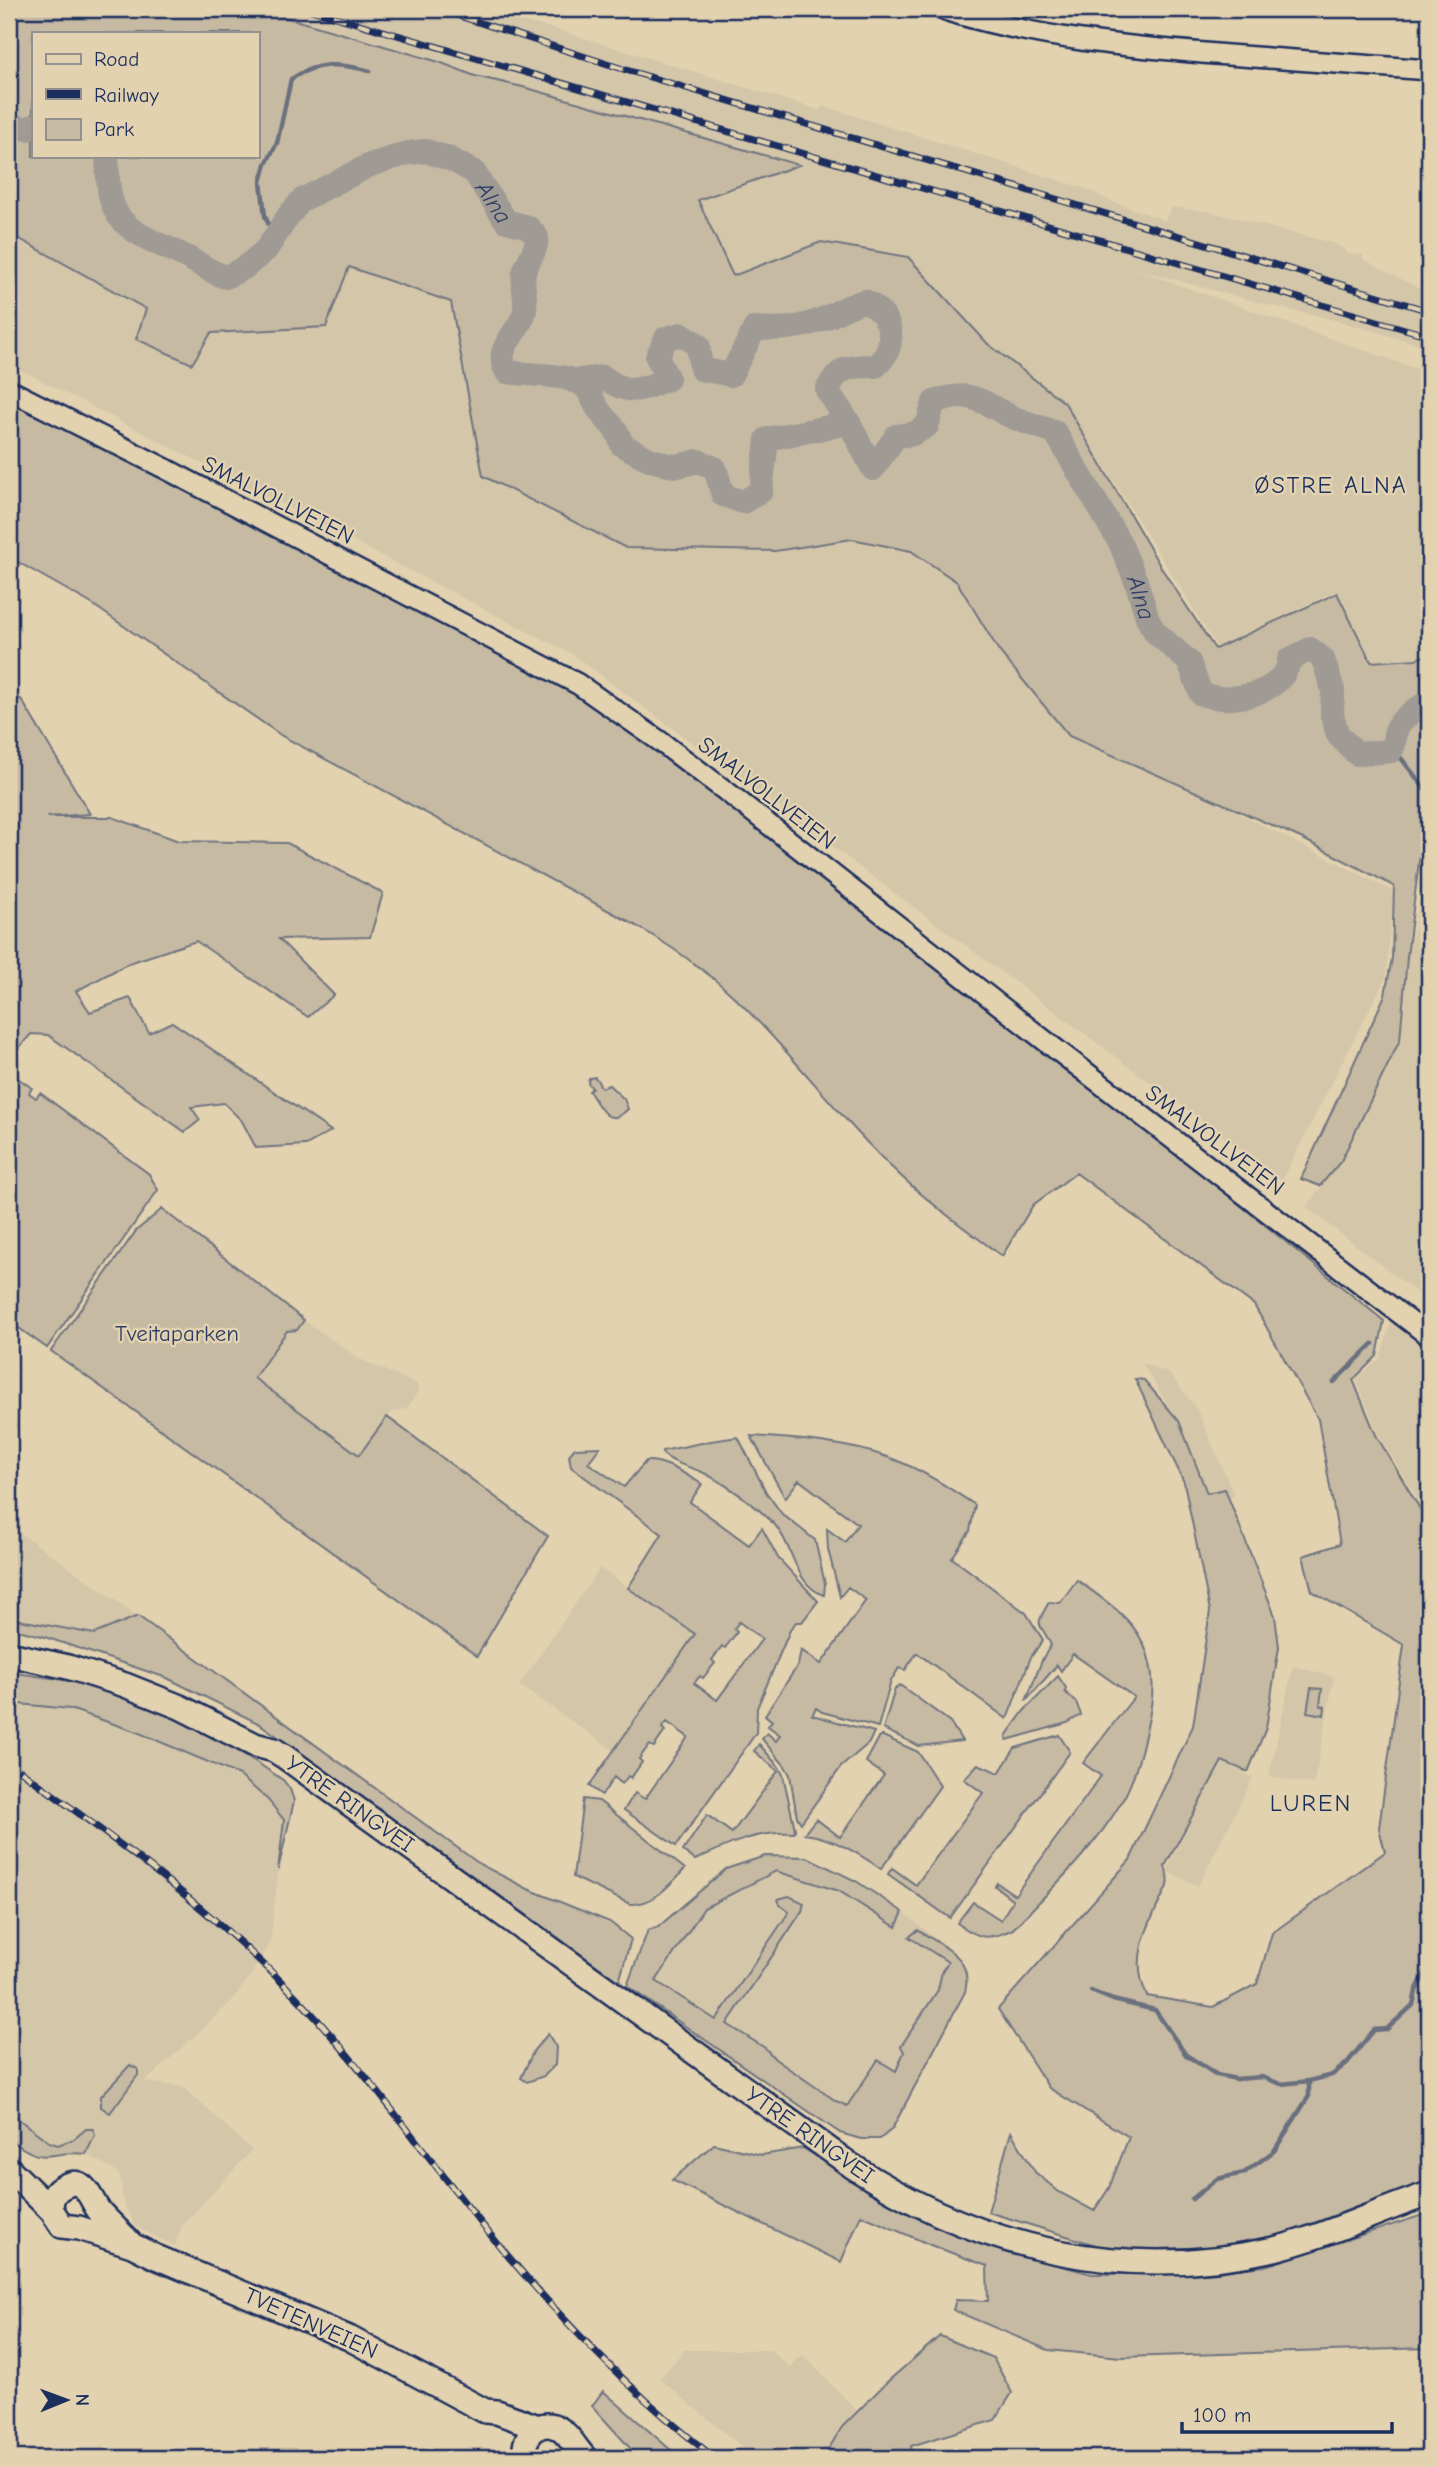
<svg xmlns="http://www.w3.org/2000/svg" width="1438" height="2467" viewBox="0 0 1438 2467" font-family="'Comic Neue',sans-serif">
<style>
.built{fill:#d4c6a9}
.green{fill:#c6baa3;stroke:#707480;stroke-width:2;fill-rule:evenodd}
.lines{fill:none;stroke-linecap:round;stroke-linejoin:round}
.stream{stroke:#6a6f7e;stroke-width:4.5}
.river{stroke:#9f9a94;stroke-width:24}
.minor-casing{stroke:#1b2f5e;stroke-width:24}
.major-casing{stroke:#1b2f5e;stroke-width:28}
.minor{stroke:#e3d2af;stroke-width:19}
.major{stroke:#e3d2af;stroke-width:23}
.rail-casing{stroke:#1b2f5e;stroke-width:7}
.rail{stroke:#e3d2af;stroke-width:4.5;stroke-dasharray:13;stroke-linecap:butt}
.labels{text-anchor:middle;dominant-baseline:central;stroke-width:5;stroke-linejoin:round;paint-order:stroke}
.street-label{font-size:23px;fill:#1b2f5e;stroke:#e3d2af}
.park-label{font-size:23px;fill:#2c3d65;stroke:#e3d2af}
.water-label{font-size:24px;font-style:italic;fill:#2f3f66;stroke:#e3d2af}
.neighbourhood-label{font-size:24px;letter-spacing:2px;fill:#1b2f5e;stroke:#e3d2af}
</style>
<rect width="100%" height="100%" fill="#e3d2af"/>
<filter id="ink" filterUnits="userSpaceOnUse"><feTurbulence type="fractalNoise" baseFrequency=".0143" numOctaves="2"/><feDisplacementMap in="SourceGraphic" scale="14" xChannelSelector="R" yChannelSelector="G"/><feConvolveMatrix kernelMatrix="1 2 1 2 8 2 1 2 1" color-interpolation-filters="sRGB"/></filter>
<g filter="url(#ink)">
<path class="built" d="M257,9h233l34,13 27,6 268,82 4,-4 264,83 23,12 55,19 7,-13 39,5 122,31 12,6 1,5 17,1v4l66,35v53l-98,-28 -63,-14 -137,-37 298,105v281l-13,5 -45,3 -35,-71 -119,56 -152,-244 -77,-59 -80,-87 -87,-15 -87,34 -36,-76 99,-35 -274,-78 -48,-11 -36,-14z
M9,232l202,101 115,-6 23,-60 102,35 32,175 292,74 77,-12 59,12 46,31 76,113 36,33 324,163 -7,86 -104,203 -710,-526 -563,-290z
M1429,858v444l-123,-95 35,-46 59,-121 8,-85z
M1392,1319l37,28v171l-51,-84 -22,-54 24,-22z
M304,1320l55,39 58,25 2,6 -12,18 -16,5 -32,42 -105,-78 33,-47h10z
M1142,1363l28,11 28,37 36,84 -21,9 -31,-77z
M9,1525l129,91 -44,18 -85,-16z
M600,1568l95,66 -81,117 -95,-66z
M1293,1666l41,11 -20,107 -45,-7z
M9,1703l61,6 67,23 64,27 38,16 29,25 16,20 -14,124 -21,34 -19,25 -85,79 38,5 69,63 -70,76 -7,20 -39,-19 -12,-22 -4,-28 -4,-6 -30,-17 6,-11 -6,-14 -12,10 -16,6 -9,-3 -40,-30z
M1220,1761l33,17 -55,108 -32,-15z
M765,1856l42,1 49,24 47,31 57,47 8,16 -4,19 -71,134 -11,10 -21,1 -21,-6 -210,-145 57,-86 39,-33z
M684,2350h86l20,17 13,-12 58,60 -36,43h-70l-95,-79z"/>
<path class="green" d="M9,9h248l182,53 36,14 48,11 276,78 -101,35 35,76 88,-34 87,15 80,87 77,59 97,166 53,80 122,-56 34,69 45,-3 13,-5v181l-8,11 -14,111 -7,83 -59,121 -21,25 -19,-7 84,-184 7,-37 2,-72 -91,-47 -234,-103 -70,-85 -42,-69 -46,-31 -59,-12 -77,12 -149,-3 -143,-72 -32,-174 -102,-35 -23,60 -115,6 -19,31 -56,-25 10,-30 -137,-76zM33,33h224v123h-224z
M9,401l535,264 215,152 625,504 -7,35 -24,24 23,55 53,89v656l-150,56 -85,16 -95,-6 -111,-34 23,-80 24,40 24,20 35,19 15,-23 20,-51 -80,-49 -51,-79 132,-149 63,-134 17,-115 -26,-129 -49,-103 9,1 35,41 28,72 18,-4 50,127 4,31 -13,81 -18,44 -26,-11 -57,105 4,16c-17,38 -42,72 -22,114l66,11 44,-23 15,-51 113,-81 -6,-24 25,-183 -92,-54 -9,-35 37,-12 -22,-125 -64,-114 -178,-132 -43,32 -31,51c-34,-25 -69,-50 -100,-79 -61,-56 -110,-125 -170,-182 -31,-29 -67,-53 -104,-74l-346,-185 -190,-132 -83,-47z
M9,697l12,2 69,115 -43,3h65l67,24 108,2 96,50 -13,44 -91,2 55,56 -26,22 -112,-76 -67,22 -53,28 14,21 40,-14 19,35 23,-11 159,109 -25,14 -50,3 -14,-27 -18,-18 -33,4 9,13 -15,12 -137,-97 -17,-1 -22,25z
M9,1072l23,16 -3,5 7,5 4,-5 109,81 9,16 -111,158 -38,-27z
M595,1077l7,11 7,-3 15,14 4,10c-21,21 -28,-3 -39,-18l3,-3 -4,-5 1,-5z
M162,1209l142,111 -7,10 -10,1 -33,47 105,77 28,-38 161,119 -71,120 -426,-305 85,-120z
M751,1436c45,3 97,6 139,22 31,11 58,29 85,47l-5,26 -18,27 74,55 17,27 -12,17 -24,62 -90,-66 -12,17 -6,-2 -8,13 -13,46 -56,-15 -6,-4 -4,7 62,17 -5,11 -28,24 -40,56 -4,-6 -7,-42 -5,-9 -23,-27 5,-6 9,8 4,-6 -12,-9 4,-5 -7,-6 33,-50 3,-15 20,14 45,-64 -18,-13 -8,10 -12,-48 -1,-20 18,13 13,-18 -59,-44 -14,18z
M738,1437l28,55 16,22 33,26 10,44 -1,11c-30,-10 -30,-49 -49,-70 -18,-19 -46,-39 -69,-51 -14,-7 -33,-10 -44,-21v-2l49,-10z
M600,1447l-12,16 36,24 22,-26c20,-1 40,14 56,23l-12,18 59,43 13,-17 16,30 40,43 -16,21h-6l-6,8 -33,78 -1,25 -80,113 -52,-36 11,-17 10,6 43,-62 -21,-15 -5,6 3,3 -11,16 -5,-2 -10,14 3,3 -11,16 -3,-2 -6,8 -8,-7 -12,18 -13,-9 106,-152 -67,-46 34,-54 -91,-67 -2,-12 6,-7zM739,1622l23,17 -45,61 -23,-17 6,-7 3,2 12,-15 -3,-3 10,-14 3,2 12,-16 -3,-3z
M1077,1580c24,18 53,35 66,63 13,27 11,55 4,84 -6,25 -12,53 -26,76 -28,47 -70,86 -108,126 -25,12 -34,10 -56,-6l16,-21 28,18 12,-20 -18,-14 2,-3 18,12 86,-119 -18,-13 51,-66 -61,-43 -12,17 -4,-6 -31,36 17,-43 8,-13c-11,-25 -18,-15 -2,-43l11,1z
M138,1616l343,249 47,24 82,33 21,17 -12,43 -359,-258 -93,-46 -125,-42 -33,-8v-10l85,16z
M9,1672c27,4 54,7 80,13 67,16 138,56 194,95l7,9 4,12 -16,69 6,-50 -16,-20 -29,-25 -102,-43 -67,-23 -61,-6z
M1058,1676l8,12 -1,4 11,10 5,13 -14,8 -60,17 -1,-4 18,-25z
M900,1685l50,37 12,19 -43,5 -36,-17 12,-40z
M1311,1688l11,1 -2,16 5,2 -1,8 -17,-3z
M1059,1735l11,17 -120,166 -62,-44 4,-6 24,17 67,-92 -19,-14 14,-15 21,9 16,-25z
M880,1736h3l35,16 22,34 -59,83c-23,-16 -49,-32 -77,-35l12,-15 24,18 44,-62 -18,-13z
M759,1744l20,23 4,8 12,54 -1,4c-36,-3 -67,12 -99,27l-12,-9 24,-36 25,18 46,-62 -24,-20z
M583,1799l16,2 86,68c-16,16 -31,36 -55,35l-57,-27z
M765,1856l42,1 49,24 47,31 -7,15 -57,-36 -63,-20 -72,37 -48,73 60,39 73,-108 -9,-7 -2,-6 11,-3 15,7 -2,8 -75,113 38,24 10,11 61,42 11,5 31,-46 18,11 8,-19 -3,-6 37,-56 4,-19 6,-9 -39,-25 9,-7c25,17 56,26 47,62l-73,137 -12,10h-19l-21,-6 -213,-147 21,-56 10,-3 68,-58z
M548,2034l8,13 -1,18 -11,11 -17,6 -6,-4 13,-28z
M130,2065l8,4v6l-28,38 -9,-6v-11z
M9,2112l40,30 9,3 16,-6 12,-10h7l2,6 -9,19c-39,-5 -40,15 -77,-16z
M714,2144l48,11 41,-7 101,63 108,42 80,21h95l78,-8 164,-53v46l-5,14 5,28v47l-308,9 -73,-7 -95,-40 3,-10 32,1 -1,-35 -54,-20 -72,-31 -20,47 -169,-82z
M940,2336l53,22 19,35 -17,27 -84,26 1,12h-89l19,-31 45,-45z
M603,2391l77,67h-41l-47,-52z"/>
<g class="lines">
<path class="stream" d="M275,239l-10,-23 -4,-34 5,-18 11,-21 14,-64c26,-18 50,-16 79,-8
M1394,749l35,45
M1334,1382l39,-38
M1091,1991l22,9 42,10 31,45 31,20 19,4 26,-2 19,7 28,-3
M1192,2199l25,-20 27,-6 30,-22 35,-55v-15l23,-6 15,-12 27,-33 13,-1 26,-24 3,-14 13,-26"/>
<g class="river">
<path d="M9,125l18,4 6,-3"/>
<path id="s1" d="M107,156c1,18 0,37 8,54 13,27 54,36 77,50 13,7 20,13 34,17l18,-9 22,-18 23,-35 13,-15 68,-35 38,-12 18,-2 24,8 24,13 32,49 22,6 9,10c0,15 -10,23 -13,36 -3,15 5,30 -1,44 -8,19 -30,34 -16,55 20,4 67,0 80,17 5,7 8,17 14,24 11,15 15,12 21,32l27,14 19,6 10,1 20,-5 17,7 8,27 20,7 18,-11 6,-52 82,-16 24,46 23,-33 17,-2 14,-8 7,-24c39,-14 46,0 78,15 14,6 29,10 43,15l65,111 16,38 12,39 7,12 34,30 12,32c25,9 65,3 82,-19 3,-3 5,-10 6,-15l21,-11 13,10 10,31 -1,25 6,20 19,19 34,-3c4,-6 3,-9 4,-17 3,-15 22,-26 34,-32"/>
<path d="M573,381l30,-4c28,20 36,13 65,2l-11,-22 9,-19 16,-4 16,11 3,24 30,6 24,-47c21,2 44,1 65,-8 17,-6 25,-14 45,-19 27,13 35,44 11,65 -25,0 -37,0 -49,24l22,33"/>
</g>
<g class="minor-casing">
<path id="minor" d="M941,9c95,30 188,38 287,46 67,5 134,10 201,15
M9,390l157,79 412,215 83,58 70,53 322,252 376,289"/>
</g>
<g class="major-casing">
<path id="major" d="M9,1654l59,13 57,18 55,22 75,38 19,5 11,7 567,409c127,83 272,117 422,83 53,-13 103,-38 155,-55
M9,2169l43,42 10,15 17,2 53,17 24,12 193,81 136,73 12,1 41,15
M52,2211c-2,-9 1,-18 9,-23 25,-16 29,13 39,24 10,11 21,21 31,32
M526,2458c-6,-19 12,-41 32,-30 11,6 18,21 27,30"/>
</g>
<use href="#minor" class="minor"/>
<use href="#major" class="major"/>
<g class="rail-casing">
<path id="rail" d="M308,9l1121,327
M438,9l185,60 806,242
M21,1771c103,75 208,151 295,247 68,76 126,160 192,238 63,74 130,143 207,202"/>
</g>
<use href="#rail" class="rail"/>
</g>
</g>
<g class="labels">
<g class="street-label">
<text transform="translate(278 500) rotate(27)">SMALVOLLVEIEN</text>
<text transform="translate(767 793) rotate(38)">SMALVOLLVEIEN</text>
<text transform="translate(1215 1140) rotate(37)">SMALVOLLVEIEN</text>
<text transform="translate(350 1804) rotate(35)">YTRE RINGVEI</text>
<text transform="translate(810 2135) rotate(35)">YTRE RINGVEI</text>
<text transform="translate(311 2323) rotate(24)">TVETENVEIEN</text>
</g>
<g class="park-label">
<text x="177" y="1333">Tveitaparken</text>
</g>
<g class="water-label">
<text stroke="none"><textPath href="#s1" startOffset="520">Alna</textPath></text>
<text stroke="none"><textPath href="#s1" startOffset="1645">Alna</textPath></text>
</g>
<g class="neighbourhood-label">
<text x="1331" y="485">ØSTRE ALNA</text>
<text x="1311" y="1803">LUREN</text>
</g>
</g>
<rect width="1438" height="2467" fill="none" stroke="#e3d2af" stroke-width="35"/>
<rect x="18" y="18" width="1403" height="2432" fill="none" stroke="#1b2f5e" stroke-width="2.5" filter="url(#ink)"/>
<rect x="32" y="32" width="228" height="126" fill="#e3d2af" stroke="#93918f" stroke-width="2"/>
<rect x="46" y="54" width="35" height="10" fill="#e3d2af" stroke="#93918f" stroke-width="2"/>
<text x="94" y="66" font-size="21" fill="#1b2f5e">Road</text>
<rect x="46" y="89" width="35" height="10" fill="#1b2f5e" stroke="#93918f" stroke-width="2"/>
<text x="94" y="102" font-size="21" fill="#1b2f5e">Railway</text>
<rect x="46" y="119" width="35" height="21" fill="#c6baa3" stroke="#93918f" stroke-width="2"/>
<text x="94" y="136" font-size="21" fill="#1b2f5e">Park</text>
<g transform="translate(66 2400) rotate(89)" stroke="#e3d2af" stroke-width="5" paint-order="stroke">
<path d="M0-5L12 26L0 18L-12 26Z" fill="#1b2f5e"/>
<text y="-10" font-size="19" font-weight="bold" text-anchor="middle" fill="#1b2f5e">N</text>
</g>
<path d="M1182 2422v10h210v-10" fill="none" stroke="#1b2f5e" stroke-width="3.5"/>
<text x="1193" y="2422" font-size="21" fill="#1b2f5e" stroke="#e3d2af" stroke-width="5" paint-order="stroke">100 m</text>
</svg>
